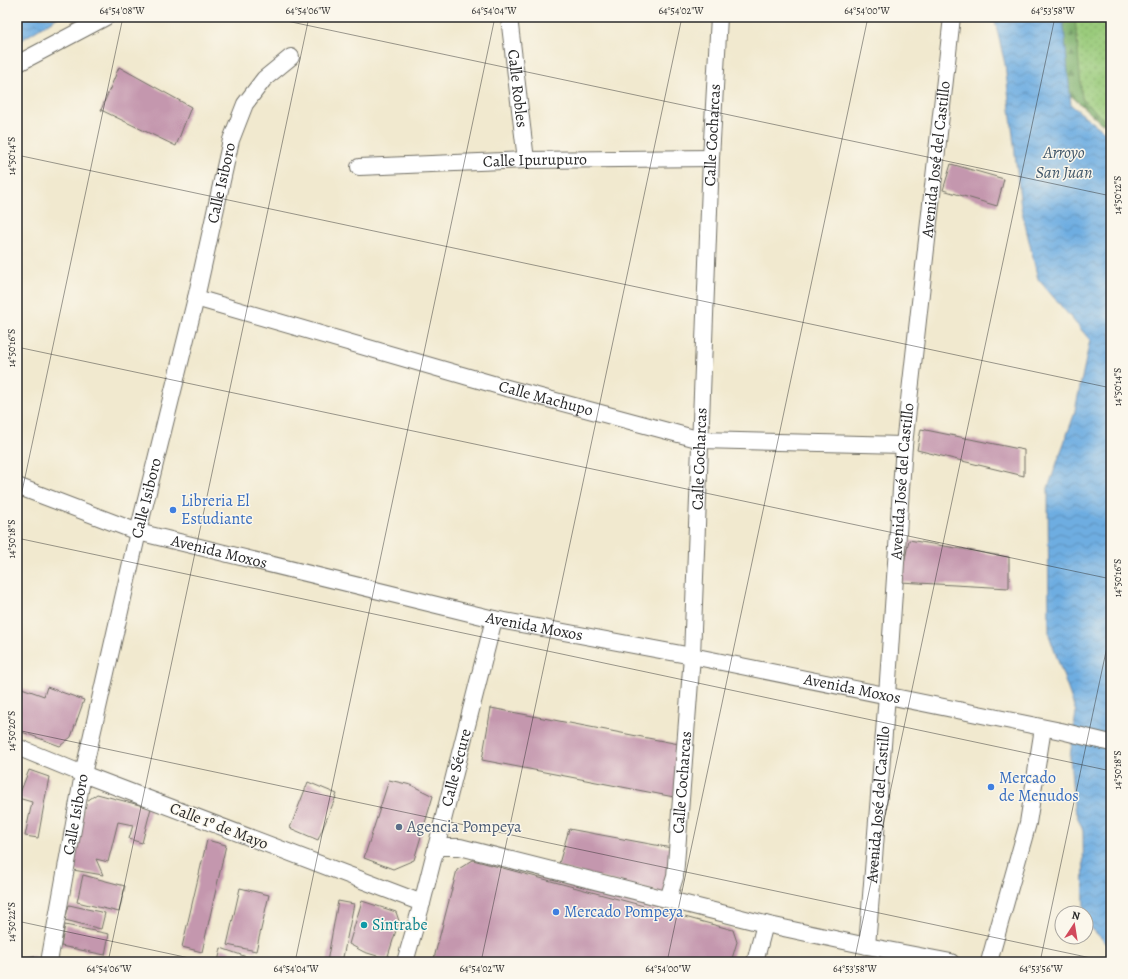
<svg xmlns="http://www.w3.org/2000/svg" width="1128" height="979" viewBox="0 0 1128 979" font-family="Alegreya,serif">
<style>
.forest{fill:url(#forest-firs);stroke:#536d4b}
.park{fill:url(#park-dots);stroke:#627b53}
.water{fill:url(#water-waves);stroke:#4c6c86}
.building{fill:#c497ae}
.lines{fill:none;stroke-linecap:round;stroke-linejoin:round}
.minor-casing{stroke:#706e64;stroke-width:18}
.minor{stroke:#fff;stroke-width:16}
.ticks{fill:none;stroke:#2b2b2b;stroke-width:1;stroke-opacity:0.45}
.shop-dot{fill:#3f7fe0;stroke:#fbf7ec;stroke-width:1.5}
.service-dot{fill:#5c6f8a;stroke:#fbf7ec;stroke-width:1.5}
.culture-dot{fill:#0f9aa8;stroke:#fbf7ec;stroke-width:1.5}
.labels{text-anchor:middle;dominant-baseline:central;stroke-width:3;stroke-linejoin:round;paint-order:stroke}
.street-label{font-size:16px;fill:#2b2b2b;stroke:#fbf7ec}
.shop-label{font-size:16px;fill:#366cbe;stroke:#fbf7ec;text-anchor:start}
.service-label{font-size:16px;fill:#4e5e75;stroke:#fbf7ec;text-anchor:start}
.culture-label{font-size:16px;fill:#0d838f;stroke:#fbf7ec;text-anchor:start}
.water-label{font-size:17px;font-style:italic;fill:#42586b;stroke:#fbf7ec}
.neatline{fill:none;stroke:#2b2b2b;stroke-width:1.5}
.ticks-label{font-size:10px;text-anchor:middle;fill:#2b2b2b}
</style>
<defs>
<pattern id="forest-firs" width="22" height="20" patternUnits="userSpaceOnUse"><rect width="22" height="20" fill="#7baf6b"/><path d="M5 1l3.5 6h-7zM16 11l3.5 6h-7z" fill="#658f58"/></pattern>
<pattern id="park-dots" width="8" height="8" patternUnits="userSpaceOnUse"><rect width="8" height="8" fill="#9acb7b"/><path d="M2 2h.1M6 6h.1" fill="none" stroke="#85ae6a" stroke-width="1.8" stroke-linecap="round"/></pattern>
<pattern id="water-waves" width="16" height="10" patternUnits="userSpaceOnUse"><rect width="16" height="10" fill="#6eade1"/><path d="M0 5q4-4 8 0t8 0" fill="none" stroke="#5b8db7"/></pattern>
</defs>
<rect width="100%" height="100%" fill="#fbf7ec"/>
<filter id="ink" filterUnits="userSpaceOnUse"><feTurbulence type="fractalNoise" baseFrequency=".025" numOctaves="2"/><feDisplacementMap in="SourceGraphic" scale="8" xChannelSelector="R" yChannelSelector="G"/><feConvolveMatrix kernelMatrix="1 2 1 2 8 2 1 2 1" color-interpolation-filters="sRGB"/></filter>
<filter id="wash" filterUnits="userSpaceOnUse"><feTurbulence type="fractalNoise" baseFrequency=".012" numOctaves="4" result="noise"/><feDisplacementMap in="SourceGraphic" scale="16" xChannelSelector="R" yChannelSelector="G"/><feGaussianBlur stdDeviation="0.9" result="paint"/><feColorMatrix in="noise" values="0 0 0 0 0 0 0 0 0 0 0 0 0 0 0 0 0 1.4 0 .05"/><feComposite in="paint" operator="in"/></filter>
<g filter="url(#wash)">
<rect width="100%" height="100%" fill="#f1e9cf"/>
<path class="forest" d="M1054,17h57v107l-10,-1 -44,-40z"/>
<path class="park" d="M1075,17h36v109l-29,-27z"/>
<path class="water" d="M17,17h41l-41,26z
M994,17h69l8,88 40,32v811l-25,-25v-10h-2l-1,-82 -9,-23 -4,-51 6,-45 -27,-77 -1,-147 26,-73 16,-75 -52,-61 -17,-72 -16,-143z"/>
<g id="blocks">
<path class="building" d="M119,67l72,40 -15,39 -75,-36z
M951,164l53,15 -7,27 -54,-16z
M921,429l103,21v26l-107,-26z
M909,540l100,17v31l-109,-6z
M19,687l25,9 3,-9 37,13 -13,37 -11,9 -43,-16v-38z
M491,708l193,37 -10,52 -192,-37z
M29,770l20,7 -11,61 -13,-2 7,-34 -14,-4z
M389,780l22,5 22,11 -19,64 -21,9 -29,-11z
M308,782l29,12 -19,46 -28,-12z
M97,794l54,14 -9,35 -13,-4 4,-14 -15,-3 -10,40 -12,-3 7,16 -30,-5 11,-67z
M569,829l108,20 -12,45 -107,-27z
M207,840l19,5 -24,107 -20,-5z
M473,860l260,70 4,12 -6,20h-298l24,-92z
M83,875l42,11 -6,26 -42,-10z
M240,888l29,7 -13,56 -29,-6z
M338,901l16,3 -12,58h-15z
M362,901l34,11 3,9 -12,38 -23,-7 -15,-8z
M69,905l36,8 -4,16 -36,-9z
M65,925l44,9 -4,21 -44,-9z
M221,948l40,14h-43z
M34,956v6h-17v-4z
M91,958l16,3v1h-17z"/>
</g>
</g>
<g filter="url(#ink)">
<use href="#blocks" fill-opacity="0" stroke="#706e64" stroke-width="1"/>
<g class="lines">
<g class="minor-casing">
<g id="minor">
<path id="s1" d="M509,17l17,143"/>
<path d="M17,64l89,-47"/>
<path id="s2" d="M359,167l167,-7 185,-2"/>
<path id="s3" d="M196,298l307,89 198,53 203,5"/>
<path id="s4" d="M17,486l121,46 356,87 198,37 369,75 50,12"/>
<path d="M17,747l66,27 339,129"/>
<path d="M436,847h24l305,77 102,22 84,16"/>
<path id="s5" d="M668,899l7,-22 17,-221 19,-498 8,-141"/>
<path id="s6" d="M867,946l20,-251 17,-250 48,-428"/>
<path id="s7" d="M49,962l34,-188 55,-242 58,-234 35,-158 14,-36 19,-25 27,-22"/>
<path id="s8" d="M405,962l17,-59 72,-284"/>
<path d="M755,962l10,-38"/>
<path d="M989,962l39,-139 15,-95"/>
</g>
</g>
<use href="#minor" class="minor"/>
</g>
</g>
<path class="ticks" d="M268,17l843,179M17,155l1094,233M17,347l1094,232M17,515l106,-498M17,538l1094,233M17,730l1093,232M17,921l191,41M108,962l201,-945M295,962l200,-945M481,962l201,-945M667,962l201,-945M854,962l201,-945M1040,962l71,-334"/>
<g class="shop-dot">
<circle cx="173" cy="510" r="4"/>
<circle cx="991" cy="787" r="4"/>
<circle cx="556" cy="912" r="4"/>
</g>
<circle class="service-dot" cx="399" cy="827" r="4"/>
<circle class="culture-dot" cx="364" cy="925" r="4"/>
<g class="labels">
<g class="street-label">
<text stroke="none"><textPath href="#s1" startOffset="72">Calle Robles</textPath></text>
<text stroke="none"><textPath href="#s5" startOffset="766">Calle Cocharcas</textPath></text>
<text stroke="none"><textPath href="#s6" startOffset="790">Avenida José del Castillo</textPath></text>
<text stroke="none"><textPath href="#s2" startOffset="176">Calle Ipurupuro</textPath></text>
<text stroke="none"><textPath href="#s7" startOffset="798">Calle Isiboro</textPath></text>
<text stroke="none"><textPath href="#s3" startOffset="364">Calle Machupo</textPath></text>
<text stroke="none"><textPath href="#s5" startOffset="442">Calle Cocharcas</textPath></text>
<text stroke="none"><textPath href="#s6" startOffset="466">Avenida José del Castillo</textPath></text>
<text stroke="none"><textPath href="#s7" startOffset="474">Calle Isiboro</textPath></text>
<text stroke="none"><textPath href="#s4" startOffset="213">Avenida Moxos</textPath></text>
<text stroke="none"><textPath href="#s4" startOffset="537">Avenida Moxos</textPath></text>
<text stroke="none"><textPath href="#s4" startOffset="861">Avenida Moxos</textPath></text>
<text stroke="none"><textPath href="#s8" startOffset="201">Calle Sécure</textPath></text>
<text stroke="none"><textPath href="#s5" startOffset="118">Calle Cocharcas</textPath></text>
<text stroke="none"><textPath href="#s6" startOffset="142">Avenida José del Castillo</textPath></text>
<text stroke="none"><textPath href="#s7" startOffset="150">Calle Isiboro</textPath></text>
<text transform="translate(219 826) rotate(21)">Calle 1º de Mayo</text>
</g>
<g class="shop-label">
<text x="181" y="501">Libreria El<tspan x="181" dy="18">Estudiante</tspan></text>
<text x="999" y="778">Mercado<tspan x="999" dy="18">de Menudos</tspan></text>
<text x="564" y="912">Mercado Pompeya</text>
</g>
<g class="service-label">
<text x="407" y="827">Agencia Pompeya</text>
</g>
<g class="culture-label">
<text x="372" y="925">Sintrabe</text>
</g>
<g class="water-label">
<text x="1064" y="152">Arroyo<tspan x="1064" dy="20">San Juan</tspan></text>
</g>
</g>
<rect width="1128" height="979" fill="none" stroke="#fbf7ec" stroke-width="44"/>
<g transform="translate(1074 925) rotate(12)"><circle r="19" fill="#fbf7ec" stroke="#a8a59f"/>
<path d="M0-3L7 15L0 10L-7 15Z" fill="#d1495b"/>
<text y="-6" font-size="11" font-weight="bold" text-anchor="middle" fill="#2b2b2b">N</text>
</g>
<rect x="22" y="22" width="1084" height="935" class="neatline"/>
<g class="ticks-label">
<text x="122" y="14">64°54'08"W</text>
<text x="308" y="14">64°54'06"W</text>
<text x="494" y="14">64°54'04"W</text>
<text x="681" y="14">64°54'02"W</text>
<text x="867" y="14">64°54'00"W</text>
<text x="1053" y="14">64°53'58"W</text>
<text transform="translate(11 156) rotate(-90)" y="4">14°50'14"S</text>
<text transform="translate(1117 195) rotate(-90)" y="4">14°50'12"S</text>
<text transform="translate(11 348) rotate(-90)" y="4">14°50'16"S</text>
<text transform="translate(1117 387) rotate(-90)" y="4">14°50'14"S</text>
<text transform="translate(11 539) rotate(-90)" y="4">14°50'18"S</text>
<text transform="translate(1117 578) rotate(-90)" y="4">14°50'16"S</text>
<text transform="translate(11 731) rotate(-90)" y="4">14°50'20"S</text>
<text transform="translate(1117 770) rotate(-90)" y="4">14°50'18"S</text>
<text transform="translate(11 922) rotate(-90)" y="4">14°50'22"S</text>
<text x="109" y="972">64°54'06"W</text>
<text x="296" y="972">64°54'04"W</text>
<text x="482" y="972">64°54'02"W</text>
<text x="668" y="972">64°54'00"W</text>
<text x="855" y="972">64°53'58"W</text>
<text x="1041" y="972">64°53'56"W</text>
</g>
</svg>
